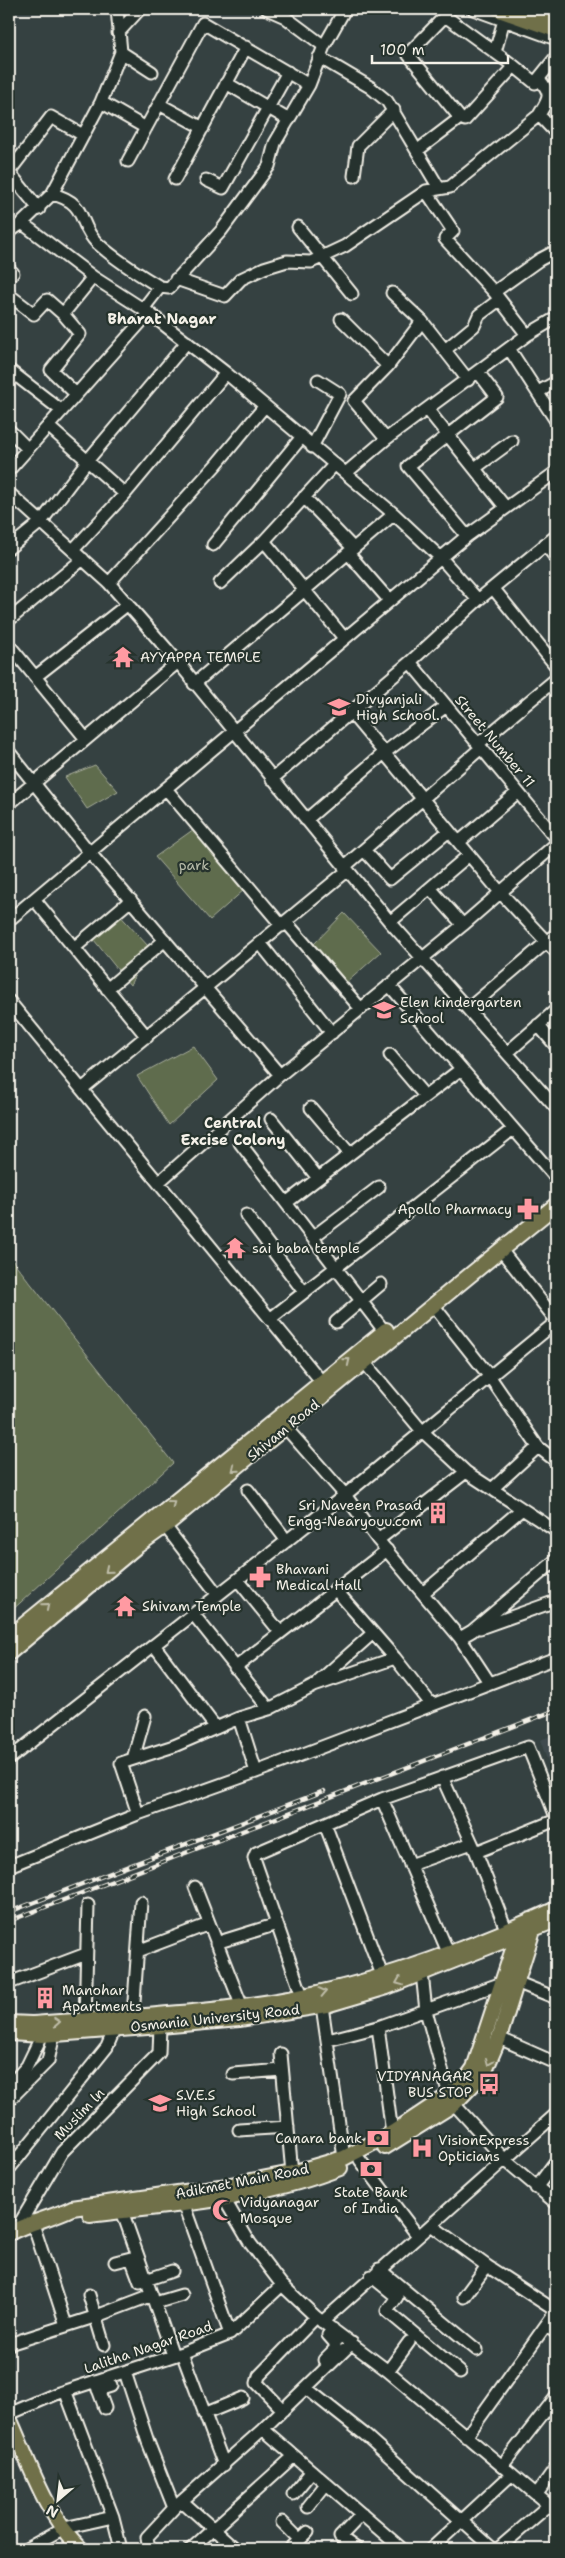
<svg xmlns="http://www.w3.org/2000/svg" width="565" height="2558" viewBox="0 0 565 2558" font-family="'Shantell Sans',sans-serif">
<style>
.built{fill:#3f4b4f}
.green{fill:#5e6c4e;stroke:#a9ae9b}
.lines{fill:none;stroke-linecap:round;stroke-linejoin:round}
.minor-casing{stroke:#f4f1e8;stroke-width:15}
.major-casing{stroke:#f4f1e8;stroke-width:18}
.highway-casing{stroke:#f4f1e8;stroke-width:20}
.minor{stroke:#26332d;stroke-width:11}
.major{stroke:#6f704a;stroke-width:14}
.highway{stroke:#6f704a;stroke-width:16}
.rail-casing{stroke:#f4f1e8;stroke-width:4.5}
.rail{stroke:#26332d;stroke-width:2.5;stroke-dasharray:8;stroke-linecap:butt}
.oneway{stroke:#bfbda9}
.labels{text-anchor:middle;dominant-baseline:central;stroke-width:4.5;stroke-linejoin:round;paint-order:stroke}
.poi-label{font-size:14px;fill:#f4f1e8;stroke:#26332d;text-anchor:start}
.street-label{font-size:14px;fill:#f4f1e8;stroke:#26332d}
.park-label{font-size:14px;fill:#b8bcaa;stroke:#26332d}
.neighbourhood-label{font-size:15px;font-weight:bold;fill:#f4f1e8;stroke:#26332d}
</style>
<rect width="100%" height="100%" fill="#354141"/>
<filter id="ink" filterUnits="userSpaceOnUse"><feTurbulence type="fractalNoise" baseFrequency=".02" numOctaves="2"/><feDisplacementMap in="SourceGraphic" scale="10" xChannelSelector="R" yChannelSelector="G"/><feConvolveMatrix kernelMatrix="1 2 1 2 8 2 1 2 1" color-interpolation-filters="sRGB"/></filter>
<g filter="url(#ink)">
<path class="built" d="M556,1734v50l-16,-44z"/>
<path class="green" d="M95,765l23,26 -31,18 -22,-32z
M194,829l51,60 -35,31 -55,-63z
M115,910l34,37 -19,38 -44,-55z
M344,913l37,39 -36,32 -33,-38z
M193,1046l25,34 -49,45 -32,-49z
M9,1256l164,207 -164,150z"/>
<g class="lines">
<g class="minor-casing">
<path id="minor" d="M267,9l18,8 39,29
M447,9l-2,7 -37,38 52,64 5,2 49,-54
M473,9l83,30
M445,16l69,50 21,17 21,-26
M118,33l22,-24
M121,52l31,20
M495,52l9,-32
M319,57l51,30 17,14 52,87
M226,83l63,37
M101,102l45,26
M159,104l44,24
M539,115l17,18
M418,150l42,-32
M128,161l75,-138 106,62
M354,176l4,-30 36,-36
M175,179l71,-132
M206,180l17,8 65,-116
M426,191l27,40 -8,8 49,53 33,43
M52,194c37,9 25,30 45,49 19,17 41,31 63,44
M39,209l-30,-37 42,-55 32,18
M22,223l71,54 56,36 77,60 168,141 47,44 37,42
M298,227l54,67
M9,232l13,-9 30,-29 49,-92 20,-50 -4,-43
M9,269l4,4
M176,279l49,17 16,-17 23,-11 23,-7 24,1 34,-16 81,-55 24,-4 89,-72c10,-17 14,-20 0,-36
M494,292l45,-32 17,-9
M392,293l30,28
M9,295l25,19 13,-14 16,14 17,20 -29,36 25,24
M143,309l17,-22 9,1 52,-57 48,-65 6,-23 34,-58 15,-39 21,-37
M63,314l30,-37
M341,319l47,47
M445,350l29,-24 5,-11 20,-15
M510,350l46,71
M9,370l53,41
M538,392l18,-10
M427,409l79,99
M48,426l77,68
M9,430l19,19
M386,439l-32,-38 34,-35 34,-45 46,59
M312,447l28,-53 -22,-14
M475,468l37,-27
M9,470l140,-157
M347,472l39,-33 141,-104 29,-17
M9,493l100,90 69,79 212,260 166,186
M304,497l49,51
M467,536l-59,-70 89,-69 -19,-25
M264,541l80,97
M545,544l11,14
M213,545l88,-107
M9,548l32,-26 47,-62 99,-118
M73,550l52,-56 101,-121
M348,553l41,47
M109,583l106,-117 49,-59
M220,583l44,-42 70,-76
M493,588l63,78
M9,620l74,-61
M9,645l77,94
M410,662l146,176
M35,677l93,-73
M194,684l200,-170
M351,713l149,179 56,60
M478,744l78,-65
M9,752l81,101 190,222
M272,779l138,-117 68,-62 78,-64
M167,790l115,136
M9,804l169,-142
M306,820l78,-67 62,-47
M459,842l59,-50
M364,850l26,29 59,-48
M344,867l137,-119
M430,888l33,37
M34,899l113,138
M9,920l458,-384 89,-64
M286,922l75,87
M390,922l79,-67
M260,943l72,90
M74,948l57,-48
M389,985l167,193
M107,989l58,-49
M9,1001l317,386
M469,1008l87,-74
M538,1025l18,21
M508,1052l48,-42
M390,1055l35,41
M82,1089l265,-218
M311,1108l39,46
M271,1119l47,59
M240,1143l145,189
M159,1182l121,-107 183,-150 93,-81
M286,1203l175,-134
M246,1215l58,77
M313,1237l66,-50
M501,1250l55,70
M433,1305l57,72 48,70 18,14
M270,1319l243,-190
M336,1322l45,-38
M364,1362l58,69 44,41 90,59
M286,1428l59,67 33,45 82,98 29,44
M492,1489l46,-42
M248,1490l39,51
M165,1526l53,69
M378,1540l88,-68
M238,1580l42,52
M335,1589l60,69 36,46
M423,1593l99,-84
M194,1615l75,94
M480,1628l76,-27
M460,1638l12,-7 84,-71
M154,1645l62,83
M235,1668l152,-118
M318,1682l55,-49
M239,1718l17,54
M9,1759l336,-264 211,-173
M133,1759l12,-43
M442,1777l34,75 33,85
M382,1799l66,153
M138,1814l-17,-51 53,-17 65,-28 30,-9 45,-23 81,-28
M325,1824l57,151
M476,1852l80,-32
M410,1865l62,-22
M9,1866l129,-52 118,-42 300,-114
M195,1887l47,120
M216,1943l61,-19
M138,1951l71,-27
M422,1973l4,38 23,84
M516,1982l40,16
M9,1983l77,-29
M302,1996l-48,-138 2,-5 126,-54 146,-52 28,70
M322,2006l22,152
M133,2016l8,-114
M85,2020l3,-115
M378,2027l14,106
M499,2038l57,25
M328,2040l50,-13 124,-44
M281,2054l11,119
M233,2074l49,-4
M9,2086l18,-20 15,-31
M9,2100l39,-39 6,-27
M454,2104l51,56 51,43
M239,2130l49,-3
M360,2160l58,76
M9,2169l98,-122 8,-19
M536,2188l20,-27
M223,2197l27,46 32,42 34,32 72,54 168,140
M183,2203l47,131
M122,2211l51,144
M32,2221l34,104
M431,2225l56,41 69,45
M17,2228l45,-76 97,-99 1,-27
M115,2262l16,-4 9,24 32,-11
M379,2269l98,81
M371,2276l26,21 -10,14 73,61
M89,2295l15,50
M464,2297l23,-31
M155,2303l27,-8
M322,2322l234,-208
M546,2325l10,8
M9,2344l85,-27 58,-22
M182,2353l42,112
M324,2360l11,-11v-6l-7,-8 5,-6
M388,2371l21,-29
M125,2372l23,70 26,66
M95,2381l10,27
M306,2388l58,46 129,115
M98,2390l13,-4
M66,2393l47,124 8,32
M283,2410l-26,-27 2,-7 57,-59
M9,2414l47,-20 126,-41 48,-19 52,-49
M204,2414l39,-16
M263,2429l139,120
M466,2437l90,-126
M502,2466l54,-69
M293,2494l19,-23
M537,2494l19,-27
M182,2501l54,48
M308,2507l18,-23
M282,2522l18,18
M26,2549l38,-21 49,-11
M149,2549l-2,-12 27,-29 89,-79 89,-86
M191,2549l103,-93
M290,2549l18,-17
M357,2549l-17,-12 22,-23
M431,2549l81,-75
M498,2549l51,-44
M555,2549l1,-1"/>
</g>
<g class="major-casing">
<path id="major" d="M9,1637c125,-103 251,-205 377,-307
M9,1653l128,-107 28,-20c131,-107 260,-215 391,-321
M9,2023l23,1c90,-7 182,-10 271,-28 82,-16 177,-52 253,-87
M9,2033l33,2 118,-9 79,-7 87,-14 61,-18 169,-67
M385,2147l69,-43 30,-31 15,-35 34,-108 -3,-10
M90,2215c83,-10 172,-16 250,-47
M9,2233c21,-11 43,-15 63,-25l148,-21 72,-14 52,-15 48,-25 57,-38 15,-13 10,-14 43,-131 -2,-10
M9,2418c20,44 37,98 72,131"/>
</g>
<g class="highway-casing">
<path id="highway" d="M499,9l57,20
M540,9l16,6"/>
</g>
<use href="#minor" class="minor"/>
<use href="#major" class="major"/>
<use href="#highway" class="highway"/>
<g class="rail-casing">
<path id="rail" d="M9,1912l315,-121
M9,1921l547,-211"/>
</g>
<use href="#rail" class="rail"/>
</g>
<defs><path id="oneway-chevron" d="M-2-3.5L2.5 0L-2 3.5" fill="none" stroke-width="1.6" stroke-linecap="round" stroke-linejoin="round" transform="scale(1.25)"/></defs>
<g class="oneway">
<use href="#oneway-chevron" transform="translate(347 1361) rotate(-39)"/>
<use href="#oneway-chevron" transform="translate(235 1469) rotate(141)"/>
<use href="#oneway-chevron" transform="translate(172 1503) rotate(-36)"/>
<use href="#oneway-chevron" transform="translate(108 1570) rotate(140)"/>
<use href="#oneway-chevron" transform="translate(46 1606) rotate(-40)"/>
<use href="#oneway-chevron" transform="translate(399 1982) rotate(158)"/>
<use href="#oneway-chevron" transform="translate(323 1992) rotate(-13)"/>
<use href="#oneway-chevron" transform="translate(57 2022) rotate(-4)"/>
<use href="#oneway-chevron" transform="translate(489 2062) rotate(113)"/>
</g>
</g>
<defs>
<g id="temple-bare" transform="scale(1.725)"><path d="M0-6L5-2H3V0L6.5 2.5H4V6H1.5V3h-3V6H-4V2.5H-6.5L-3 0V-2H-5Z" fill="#ff9aa2" stroke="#26332d" stroke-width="2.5" paint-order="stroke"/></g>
<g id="school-bare" transform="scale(1.725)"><path d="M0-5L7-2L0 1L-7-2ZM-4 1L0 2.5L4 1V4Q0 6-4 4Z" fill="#ff9aa2" stroke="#26332d" stroke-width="2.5" paint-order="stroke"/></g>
<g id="university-bare" transform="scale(1.725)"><path d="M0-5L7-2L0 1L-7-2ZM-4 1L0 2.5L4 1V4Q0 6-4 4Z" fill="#ff9aa2" stroke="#26332d" stroke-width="2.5" paint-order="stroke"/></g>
<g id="pharmacy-bare" transform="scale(1.725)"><path d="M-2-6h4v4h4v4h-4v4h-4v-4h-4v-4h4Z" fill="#ff9aa2" stroke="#26332d" stroke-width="2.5" paint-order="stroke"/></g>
<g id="building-bare" transform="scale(1.725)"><path d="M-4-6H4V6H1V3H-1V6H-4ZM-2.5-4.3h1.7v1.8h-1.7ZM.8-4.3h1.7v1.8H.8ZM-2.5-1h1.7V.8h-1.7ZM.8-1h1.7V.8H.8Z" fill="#ff9aa2" stroke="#26332d" stroke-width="2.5" paint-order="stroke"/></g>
<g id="bus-bare" transform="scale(1.725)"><path d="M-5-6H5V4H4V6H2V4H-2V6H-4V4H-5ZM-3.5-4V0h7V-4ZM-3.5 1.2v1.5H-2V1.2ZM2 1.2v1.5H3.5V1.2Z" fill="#ff9aa2" stroke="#26332d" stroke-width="2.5" paint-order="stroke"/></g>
<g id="bank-bare" transform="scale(1.725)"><path d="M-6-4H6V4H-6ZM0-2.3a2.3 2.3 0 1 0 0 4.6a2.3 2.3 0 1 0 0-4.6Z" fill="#ff9aa2" stroke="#26332d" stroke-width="2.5" paint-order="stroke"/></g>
<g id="hospital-bare" transform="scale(1.725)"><path d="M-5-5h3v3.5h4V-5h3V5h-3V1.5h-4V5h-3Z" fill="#ff9aa2" stroke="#26332d" stroke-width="2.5" paint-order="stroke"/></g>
<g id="mosque-bare" transform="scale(1.725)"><path d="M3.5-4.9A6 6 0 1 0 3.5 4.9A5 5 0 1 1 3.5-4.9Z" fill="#ff9aa2" stroke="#26332d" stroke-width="2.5" paint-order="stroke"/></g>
</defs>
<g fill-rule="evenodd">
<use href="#temple-bare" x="123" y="657"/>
<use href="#school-bare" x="339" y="707"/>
<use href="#university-bare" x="384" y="1010"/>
<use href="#pharmacy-bare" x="528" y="1209"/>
<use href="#temple-bare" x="235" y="1248"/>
<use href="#building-bare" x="438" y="1513"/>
<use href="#pharmacy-bare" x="260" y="1577"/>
<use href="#temple-bare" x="125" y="1606"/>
<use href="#building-bare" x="45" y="1998"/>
<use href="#bus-bare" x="489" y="2084"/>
<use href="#school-bare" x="160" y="2103"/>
<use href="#bank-bare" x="378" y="2138"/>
<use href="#hospital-bare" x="422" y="2148"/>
<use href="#bank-bare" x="371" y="2169"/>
<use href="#mosque-bare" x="223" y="2210"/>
</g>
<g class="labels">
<g class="poi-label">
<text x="140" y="657">AYYAPPA TEMPLE</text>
<text x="356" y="699">Divyanjali<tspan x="356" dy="16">High School.</tspan></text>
<text x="400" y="1002">Elen kindergarten<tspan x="400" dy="16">School</tspan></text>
<text x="512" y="1209" text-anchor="end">Apollo Pharmacy</text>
<text x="252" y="1248">sai baba temple</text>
<text x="422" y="1505" text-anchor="end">Sri Naveen Prasad<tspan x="422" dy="16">Engg-Nearyouu.com</tspan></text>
<text x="276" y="1569">Bhavani<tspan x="276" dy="16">Medical Hall</tspan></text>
<text x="142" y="1606">Shivam Temple</text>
<text x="62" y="1990">Manohar<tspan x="62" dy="16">Apartments</tspan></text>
<text x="472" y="2076" text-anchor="end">VIDYANAGAR<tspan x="472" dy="16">BUS STOP</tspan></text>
<text x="176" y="2095">S.V.E.S<tspan x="176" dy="16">High School</tspan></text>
<text x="362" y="2138" text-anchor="end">Canara bank</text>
<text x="438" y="2140">VisionExpress<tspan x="438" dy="16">Opticians</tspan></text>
<text x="371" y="2192" text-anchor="middle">State Bank<tspan x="371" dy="16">of India</tspan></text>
<text x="240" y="2202">Vidyanagar<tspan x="240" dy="16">Mosque</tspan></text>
</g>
<g class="street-label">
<text transform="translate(495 741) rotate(50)">Street Number 11</text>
<text transform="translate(283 1430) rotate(-39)">Shivam Road</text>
<text transform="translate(215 2018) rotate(-6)">Osmania University Road</text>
<text transform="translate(79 2114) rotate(-46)">Muslim ln</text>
<text transform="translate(242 2181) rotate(-11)">Adikmet Main Road</text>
<text transform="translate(148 2347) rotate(-19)">Lalitha Nagar Road</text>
</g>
<g class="park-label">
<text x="194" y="865">park</text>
</g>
<g class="neighbourhood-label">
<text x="162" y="319">Bharat Nagar</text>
<text x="233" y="1123">Central<tspan x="233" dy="17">Excise Colony</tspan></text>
</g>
</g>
<rect width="565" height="2558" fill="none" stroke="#26332d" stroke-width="30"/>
<rect x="15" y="15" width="535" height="2528" fill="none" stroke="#f4f1e8" stroke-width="2" filter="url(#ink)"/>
<g transform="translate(58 2500) rotate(208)" stroke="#26332d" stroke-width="4" paint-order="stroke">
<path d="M0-4L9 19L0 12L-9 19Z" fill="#f4f1e8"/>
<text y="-8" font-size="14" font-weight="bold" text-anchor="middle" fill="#f4f1e8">N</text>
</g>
<path d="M372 55v8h136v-8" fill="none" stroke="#f4f1e8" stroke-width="2.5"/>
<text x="380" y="55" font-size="15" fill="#f4f1e8" stroke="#26332d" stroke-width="4" paint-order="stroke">100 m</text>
</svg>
